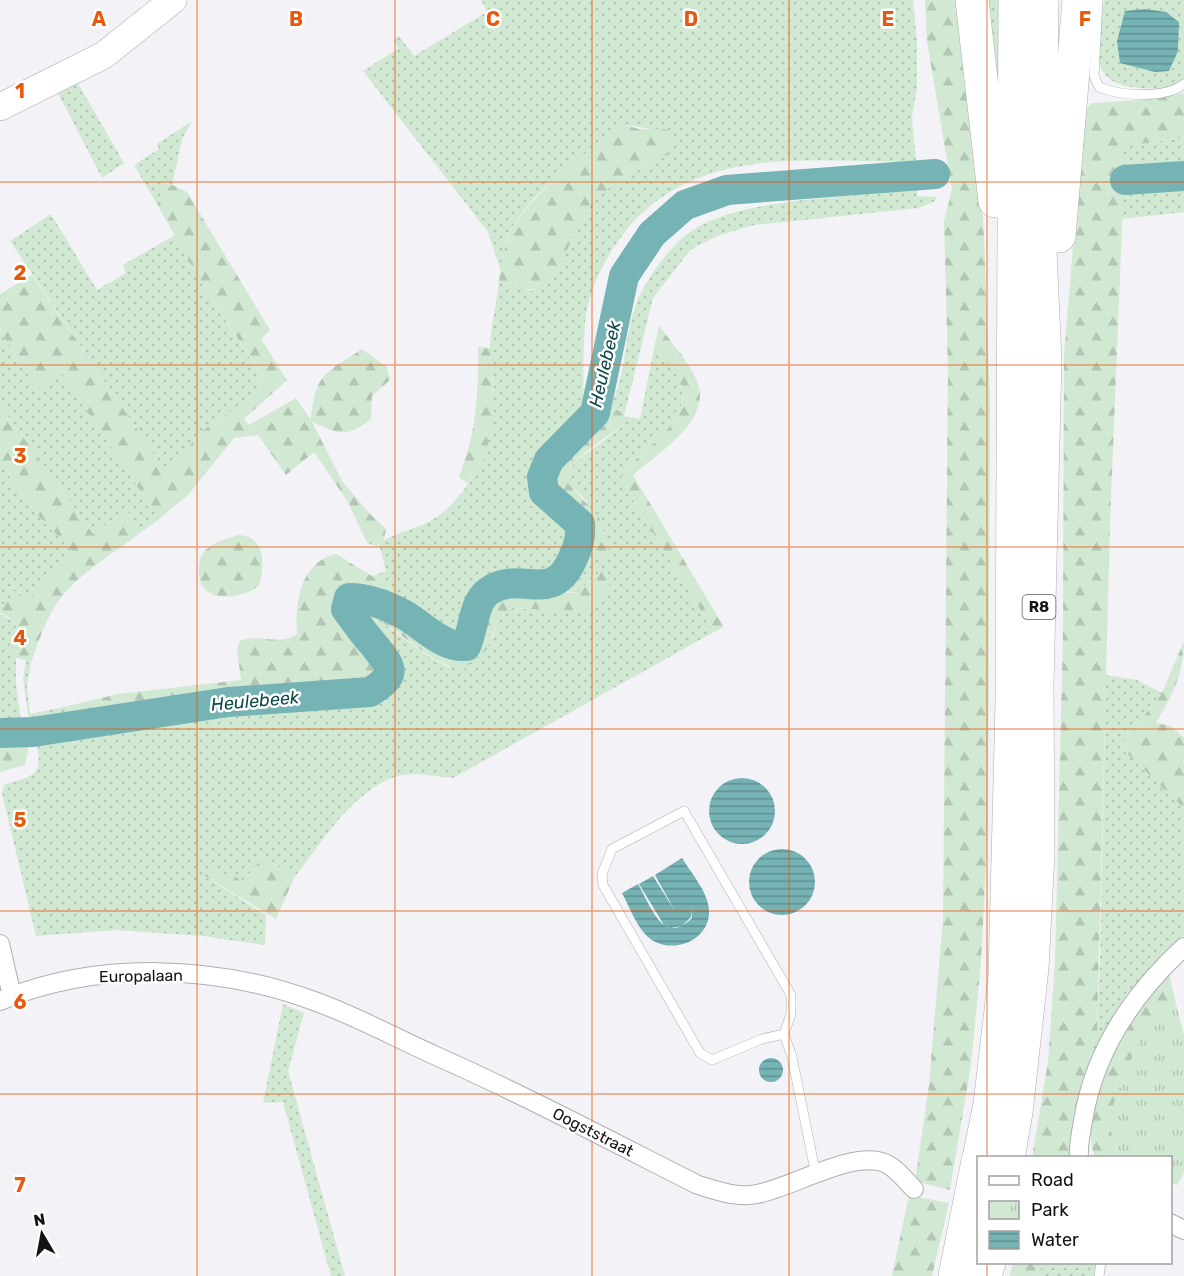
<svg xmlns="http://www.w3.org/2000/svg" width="1184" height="1276" viewBox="0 0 1184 1276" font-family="Rubik,sans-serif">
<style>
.grass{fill:url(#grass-dots);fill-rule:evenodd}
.forest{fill:url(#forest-firs)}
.park{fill:url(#park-tufts)}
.water{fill:url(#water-rules)}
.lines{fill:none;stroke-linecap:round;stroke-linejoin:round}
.river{stroke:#75b3b5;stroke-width:30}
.lane-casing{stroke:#afaeb2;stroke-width:10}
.street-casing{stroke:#afaeb2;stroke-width:20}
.secondary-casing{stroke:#afaeb2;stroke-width:28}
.highway-casing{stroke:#afaeb2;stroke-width:34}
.lane{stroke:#fff;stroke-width:9}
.street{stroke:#fff;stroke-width:18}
.secondary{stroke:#fff;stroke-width:27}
.highway{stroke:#fff;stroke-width:33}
.grid{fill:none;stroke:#e8590c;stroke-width:1.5;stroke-opacity:0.55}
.labels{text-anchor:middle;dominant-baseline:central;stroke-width:5;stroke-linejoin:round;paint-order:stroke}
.shield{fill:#fff;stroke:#5a5a5c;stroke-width:1.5}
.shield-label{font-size:15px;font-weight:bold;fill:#141416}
.street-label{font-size:16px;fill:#141416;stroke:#fff}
.water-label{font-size:18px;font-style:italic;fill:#0e484a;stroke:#fff}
.grid-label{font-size:20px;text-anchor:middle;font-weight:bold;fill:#e8590c;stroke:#fff;stroke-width:5;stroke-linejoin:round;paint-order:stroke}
</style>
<defs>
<pattern id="grass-dots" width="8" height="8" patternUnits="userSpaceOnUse" patternTransform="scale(1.5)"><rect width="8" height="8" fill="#d1e8d2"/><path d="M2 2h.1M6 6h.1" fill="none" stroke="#b3c6b4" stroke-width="1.8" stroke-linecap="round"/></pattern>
<pattern id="forest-firs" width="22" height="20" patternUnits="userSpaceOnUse" patternTransform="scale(1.5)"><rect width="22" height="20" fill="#d1e8d2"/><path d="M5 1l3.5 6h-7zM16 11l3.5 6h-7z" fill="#b3c6b4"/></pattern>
<pattern id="park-tufts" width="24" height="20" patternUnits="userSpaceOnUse" patternTransform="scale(1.5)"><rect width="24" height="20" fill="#d1e8d2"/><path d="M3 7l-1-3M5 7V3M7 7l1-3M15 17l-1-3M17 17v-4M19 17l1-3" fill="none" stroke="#b3c6b4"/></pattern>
<pattern id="water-rules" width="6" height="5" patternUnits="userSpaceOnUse" patternTransform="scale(1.5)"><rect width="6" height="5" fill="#75b3b5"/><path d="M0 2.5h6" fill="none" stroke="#5f9092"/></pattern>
</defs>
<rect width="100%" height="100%" fill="#f3f2f6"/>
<path class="grass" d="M481,0h432l4,42v46l-5,29 4,45c-104,0 -225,-20 -295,75 -17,23 -30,49 -35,78 -4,32 -2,67 -3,100 -19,25 -49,45 -47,80 8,11 20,14 30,23 17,18 1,45 -13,60 -12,3 -20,-1 -32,-2 -35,-1 -50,27 -55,58l-6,4h-11l-25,-17 -46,-23 5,-2 -3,-15 -7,-5 13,-5 -7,-27c18,-14 42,-14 62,-30 40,-33 52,-77 52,-127 0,-13 -3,-25 -3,-37 0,-22 7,-46 9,-69l32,10 21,-11 39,-79 30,-22 47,-24 -16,-26 -28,-4 -8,5c-34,28 -89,64 -107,104 -5,11 -6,25 -8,37l-13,-39 -125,-161 36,-23 -6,-7 6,-5 15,20 73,-44z
M979,0h21l-2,172z
M1104,0h80v80c-12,8 -30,9 -45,8 -57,-4 -39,-47 -35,-88zM1166,12l13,10 -1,29z
M76,80l48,83 -22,15 -45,-87z
M192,121l-10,18 -10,46 -8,4 -7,15 -23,-39 25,-16 -2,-5z
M1184,138v28l-63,4v-20l12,-5z
M1184,183v29l-62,7v-30z
M917,188v8l19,1 -1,4 -16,7 -165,17 -37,11 -27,14 -37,48 -29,118 16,3 14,-70c9,10 22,20 26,33 15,39 -39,67 -59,93l2,9 91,148 -261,146c-20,-2 -45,-8 -64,1 -41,19 -68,64 -95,99l-30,-22 -22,26 -14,-11 -4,5 -12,-10 -6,11 60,38 -1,30 -62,-9 -87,-6 -80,6 -34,-143 2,-8c34,-11 40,-10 31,-48l146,-20v-4l133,-10 53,-8 18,-6 9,-10 -1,-22 -37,-41 -2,-7 7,-4 27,8 -5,4v6l49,36 17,8 44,-29 4,-15 12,-15 76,3 9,-35 -17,17 -19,-4 21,-31 11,-29v13l10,8 -14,-50 -19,-18 -1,-7 7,-11 51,-39 -4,-15 -10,-3c19,-37 13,-80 31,-114 11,-21 29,-47 49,-61 54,-37 162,-32 227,-44z
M51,214l46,76 29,-17 -3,-8 52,-30 28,51 55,84 3,20 -59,41 -35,43 -157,-233z
M0,331l37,58 24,-18 98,148 -19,14 -13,-23 -34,24 -93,-129z
M0,463l34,48 39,41 -43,48 -15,-9 -15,21z
M0,614l17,10 -10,30 9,4v26l6,44 -22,-2z
M26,661l5,1 -4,24 3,28 38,-8 3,13 -41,7 -7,-47z
M1106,675l31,5 25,13 -42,54 64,61v127l-57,59 -36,62 6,-25 3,-70z
M283,1004l21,9 -16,58 57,205h-14l-48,-174 -20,1z
M1042,1263h65l-3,13h-65z"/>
<path class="forest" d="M925,0h35l19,159 5,77 6,164 -2,424 -7,138 -10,102 -21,126 -35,-9 14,-96 14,-166 5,-550 -4,-148 8,-31 -25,-149z
M1184,93v45l-51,7 -12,5 2,52 -13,320 -13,509 -16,66 -9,60 -40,1 16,-96 7,-100 8,-329 1,-277 19,-230 3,-17 6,-6 52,-3z
M624,125l15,4h26l8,7 1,9 -6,10 -47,24 -30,23 -39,78c-18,16 -33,8 -53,1 2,-14 4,-31 10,-45 11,-32 86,-94 115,-111z
M172,185l15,7 83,138 -9,9 26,41 -43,39 5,6 47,-27 15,22c4,-47 14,-46 51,-71l25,18 3,13 -18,16 -1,23c-27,21 -32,14 -59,3l30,59 27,32 17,16 -2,11 -8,6 -9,-3 -19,-41 -34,-50 -28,23 -28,-40 -24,3 -46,57 -29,24 -98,-147 -24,17 -37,-58v-37l32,-19 135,198 35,-42 59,-41 -3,-21 -55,-83 -46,-82 7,-15z
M659,325c12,18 34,40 40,62 9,37 -44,68 -66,88l91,152 -10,5 -91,-148 -2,-9c20,-26 74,-54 59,-93 -4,-13 -17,-23 -26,-33z
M478,347l12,1c3,35 6,73 -5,107 -3,9 -11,19 -17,28l-9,-6c18,-47 19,-80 19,-130z
M0,405l93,129 34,-24 13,23c-27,21 -66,43 -85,73 -11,18 -17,37 -24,56l-25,-7 11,-31 -17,-12 15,-21 15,9 43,-48 -39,-41 -34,-48z
M610,407c11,3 14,6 14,18 -16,11 -60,37 -57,57l32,35 12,39 -7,1 -14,-15c0,-30 -21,-36 -41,-53 -1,-34 39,-60 61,-82z
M238,535c28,1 27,30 21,51 -18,13 -58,19 -60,-12 0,-7 0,-17 5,-22 8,-10 23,-13 34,-17z
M336,554l44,27 6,8 -3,7 -5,2 -29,-9 -10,10 2,9 41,56 2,7 -15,13 -13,4 -165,14 -120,17 -3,-13 50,-12 123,-14 -4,-31 3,-8c20,-8 39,6 57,-7 -2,-31 3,-72 39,-80z
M602,570l6,3 3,6 -2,7 -24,25 -76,-3 -12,15 -9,25 -24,21c-33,-4 -53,-30 -81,-46l-1,-6 6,-4c14,10 61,47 76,39 10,-5 13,-23 16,-32 2,-10 6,-22 15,-28 23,-14 58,2 82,1z
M1184,641c0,32 -12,55 -28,82l15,3 13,12v70l-64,-61 42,-54z
M0,736h26l2,15 -3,14 -25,7z
M264,856l30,22 -18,41 -71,-43 7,-10 12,10 4,-6 14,12z
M1169,974l7,30 -17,8 -15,22 -28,114 6,9 -27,1c-14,-36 10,-99 30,-129 13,-19 29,-37 44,-55z
M909,1195l40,8 -17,73h-40z
M1013,1262l29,1 -3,13h-29z"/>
<path class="park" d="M1176,1004l8,31v138l-7,12 -6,-3 -1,-24 -48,-1c-6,-9 -12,-23 -12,-35 1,-22 33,-95 49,-111 5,-4 12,-5 17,-7z"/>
<path class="water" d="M1145,9l21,3 13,10 -1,29 -9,20 -14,1 -35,-9 -3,-22 8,-30z
M709 811a33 33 0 1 1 66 0a33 33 0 1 1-66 0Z
M749 882a33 33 0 1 1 66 0a33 33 0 1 1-66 0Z
M682,858c9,15 27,35 27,53 1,33 -44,46 -64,23 -10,-11 -16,-28 -23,-41l16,-9c13,22 25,63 54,34l-1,-9v8l-9,9 -11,2 -7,-3 -25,-41 14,-8 22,35 -20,-36z
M759 1070a12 12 0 1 1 24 0a12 12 0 1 1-24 0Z"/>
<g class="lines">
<path class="river" d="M1125,180l59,-4
M0,733l33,-1 195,-30 142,-10c30,-19 21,-25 3,-48 -10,-11 -18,-23 -27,-35l3,-11c19,0 37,7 54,16 20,11 39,34 63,32 8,-17 7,-44 23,-55 32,-22 62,15 83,-31 6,-13 9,-21 8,-36l-36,-32 -2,-15 7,-17 46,-47 29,-137 28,-42 33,-29 42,-15 208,-16"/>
<g class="lane-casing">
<path id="lane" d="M1098,0l-4,76 5,11c21,9 66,12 85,-3
M784,1034l-22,5 -50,21 -12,-7 -97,-168 -1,-11 10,-25 72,-38 107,184v19l-7,20 8,23 24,118
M1099,1276l2,-14"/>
</g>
<g class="street-casing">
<path id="street" d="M0,944l12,52
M0,1001c98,-41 216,-36 314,0 42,15 80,36 120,54 90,40 177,86 264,130 20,6 39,13 59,9 36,-7 92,-42 125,-32 13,4 23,18 32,27
M1079,1158c-1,-13 2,-25 4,-37 11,-70 50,-127 101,-174
M1170,1223l14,7"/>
</g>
<g class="secondary-casing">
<path id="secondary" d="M0,107l104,-52 69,-55"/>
</g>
<g class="highway-casing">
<path id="highway" d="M972,0l23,201
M1059,236l20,-236
M979,1158l11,-54 15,-128 7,-273 3,-703
M1008,1158l8,-46 16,-144 6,-114 -1,-169 8,-325 -6,-131 3,-229
M955,1276l23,-115
M985,1276l4,-14"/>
</g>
<use href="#lane" class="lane"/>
<use href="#street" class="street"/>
<use href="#secondary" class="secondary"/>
<use href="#highway" class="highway"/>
</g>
<path class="grid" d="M197,0v1276M395,0v1276M592,0v1276M789,0v1276M987,0v1158M0,182h1184M0,365h1184M0,547h1184M0,729h1184M0,911h1184M0,1094h1184M987,1262v14"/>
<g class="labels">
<rect class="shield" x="1022.5" y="595" width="33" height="24" rx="4.5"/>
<g class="shield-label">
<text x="1039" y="607">R8</text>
</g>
<g class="street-label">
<text transform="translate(141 976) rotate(-1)">Europalaan</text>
<text transform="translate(593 1132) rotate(27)">Oogststraat</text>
</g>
<g class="water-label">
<text transform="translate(605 364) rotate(-77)">Heulebeek</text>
<text transform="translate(255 701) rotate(-5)">Heulebeek</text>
</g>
</g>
<g class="grid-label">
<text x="99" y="26">A</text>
<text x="296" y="26">B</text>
<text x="493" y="26">C</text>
<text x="691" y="26">D</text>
<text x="888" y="26">E</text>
<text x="1085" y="26">F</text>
<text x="20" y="98">1</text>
<text x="20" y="280">2</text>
<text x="20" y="463">3</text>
<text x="20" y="645">4</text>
<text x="20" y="827">5</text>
<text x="20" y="1009">6</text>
<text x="20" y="1192">7</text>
</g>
<rect x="977" y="1156" width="195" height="108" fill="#ffffff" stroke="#a1a1a2" stroke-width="1.5"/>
<rect x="989" y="1176" width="30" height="9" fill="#ffffff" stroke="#a1a1a2" stroke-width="1.5"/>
<text x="1031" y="1186" font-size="18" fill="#141416">Road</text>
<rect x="989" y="1201" width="30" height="18" fill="url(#park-tufts)" stroke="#a1a1a2" stroke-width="1.5"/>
<text x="1031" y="1216" font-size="18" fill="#141416">Park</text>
<rect x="989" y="1231" width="30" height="18" fill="url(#water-rules)" stroke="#a1a1a2" stroke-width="1.5"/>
<text x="1031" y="1246" font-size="18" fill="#141416">Water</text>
<g transform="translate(42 1234) rotate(350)" stroke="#ffffff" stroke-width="4.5" paint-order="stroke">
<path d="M0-4.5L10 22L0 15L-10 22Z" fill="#141416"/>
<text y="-9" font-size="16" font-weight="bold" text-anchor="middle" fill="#141416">N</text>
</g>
</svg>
